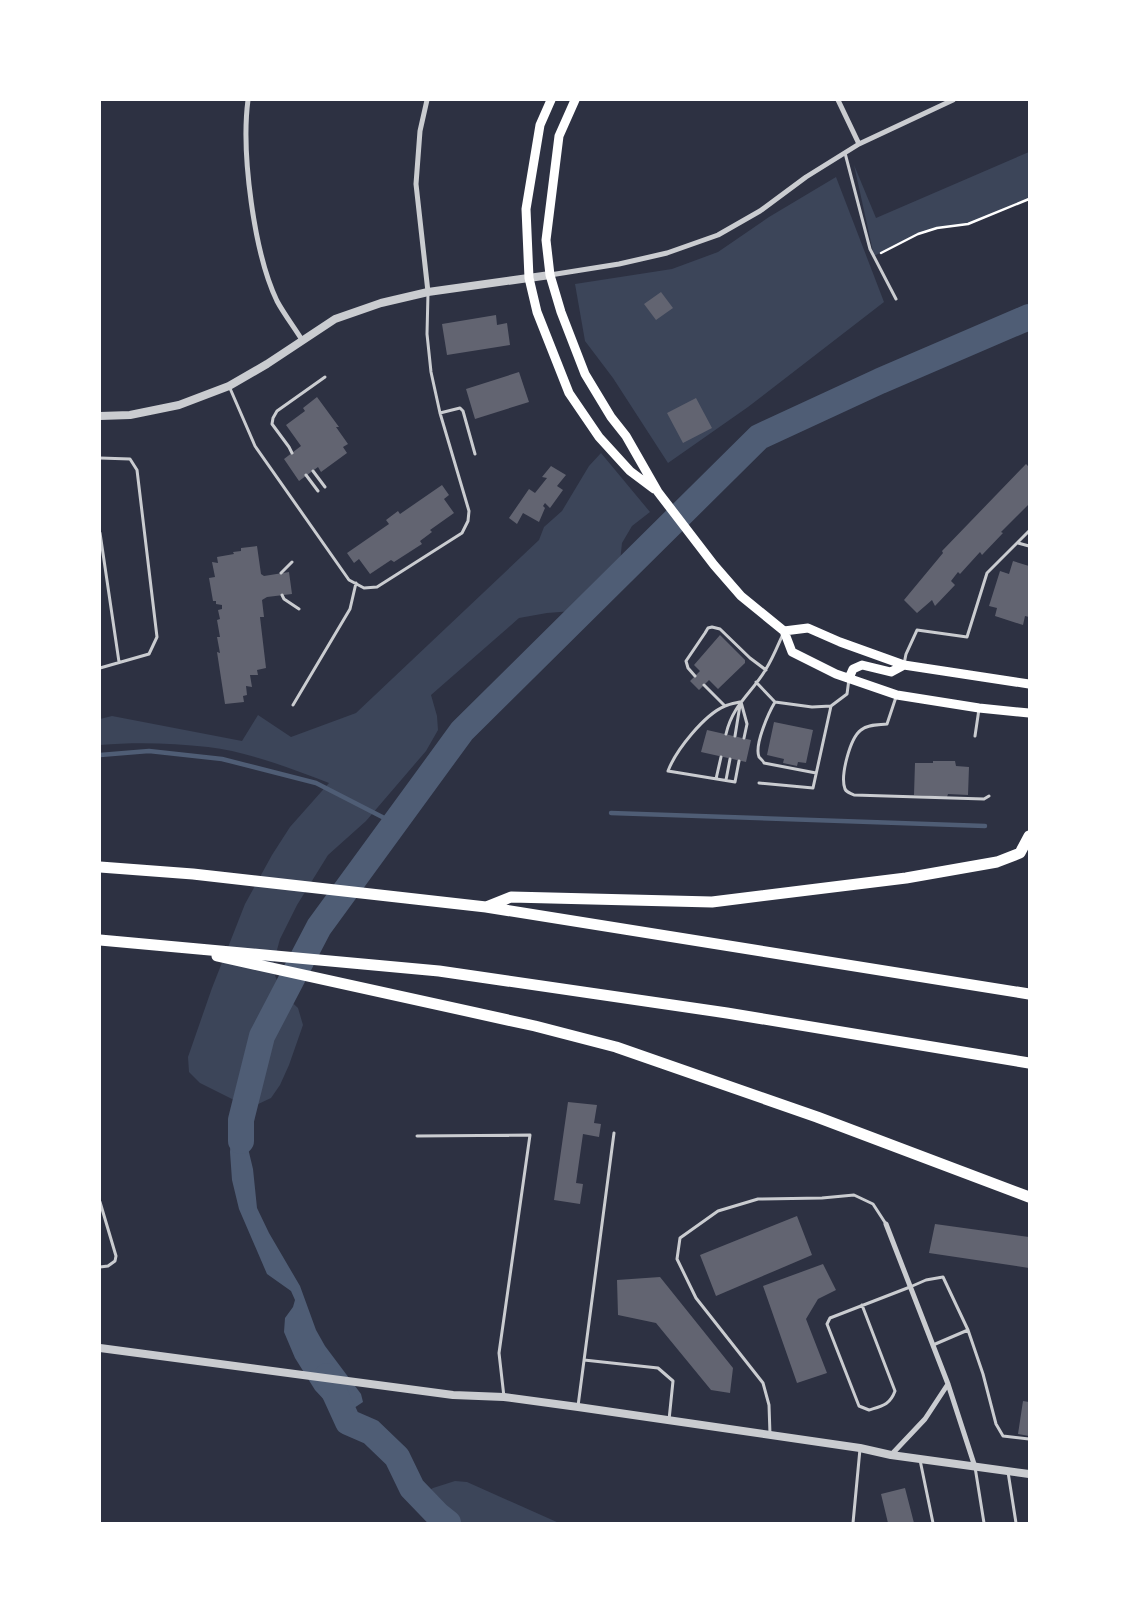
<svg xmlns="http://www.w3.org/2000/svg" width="1129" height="1623" viewBox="0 0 1129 1623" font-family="Overpass,sans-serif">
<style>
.green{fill:#3c4559}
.water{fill:#4f5d75}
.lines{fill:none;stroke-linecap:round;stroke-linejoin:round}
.stream{stroke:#4f5d75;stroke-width:4.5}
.river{stroke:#4f5d75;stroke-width:26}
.building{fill:#626471}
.path{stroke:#fff;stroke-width:2.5}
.service{stroke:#caccd0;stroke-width:3}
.minor{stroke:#caccd0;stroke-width:5}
.tertiary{stroke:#caccd0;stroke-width:8}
.secondary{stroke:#fff;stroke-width:9}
.motorway{stroke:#fff;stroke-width:11}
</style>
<rect width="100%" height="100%" fill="#2d3142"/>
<path class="green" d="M1029,152v47l-61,25 -31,4 -19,6 -44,22 -20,-91 22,53z
M836,177l48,125 -136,105 -80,56 -55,-85 -28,-37 -10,-57 97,-15 46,-17 51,-35z
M601,453l49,59 -18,14 -10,17 -4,37 -4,17 -15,12 -52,4 -28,5 -88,77 6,21 1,14 -12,21 -60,70 -38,34 -31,50 -17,34 -8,29 10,25 16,15 5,17 -14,40 -9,20 -9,13 -21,10 -50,-25 -11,-11 -1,-15 24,-69 33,-84 27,-49 18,-28 39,-44c-39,-15 -80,-31 -121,-36 -36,-4 -73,-5 -108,-2v-26l12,-3 130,25 16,-26 33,22 65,-24 183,-173 5,-13 18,-16 27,-45z
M455,1481l12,1 92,41h-99l-16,-12 -19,-18 8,-5z"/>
<path class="water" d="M240,1104l10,4 -3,12v24l6,25 4,39 12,25 31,53 16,44 9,16 36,48 2,8 -9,6h-11l-15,-4 -13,-14 -20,-32 -11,-26 1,-14 8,-11 2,-7 -4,-9 -24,-17 -28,-65 -7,-29 -2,-28 2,-30z
M425,1493l19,18 16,12h-23l-19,-19 4,-9z"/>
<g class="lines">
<path class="stream" d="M100,755l49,-4 73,8 94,24 78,40
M611,813l374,13"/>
<path class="river" d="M241,1141v-21l21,-84 57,-109 143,-196 297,-294 121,-56 149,-64
M327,1376l21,46 23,10 26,25 15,31 26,27 10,8"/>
</g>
<path class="building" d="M661,292l12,16 -17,12 -12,-16z
M496,315l1,10 10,-2 3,22 -63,10 -5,-31z
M519,372l10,30 -54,17 -9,-30z
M317,397l22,30h-3l12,17 -5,3 4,6 -26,19 -3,-5 -19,14 -15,-22 17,-13 -15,-21 19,-14 -2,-3z
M696,398l16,30 -29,15 -16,-30z
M1026,464l3,3v37l-28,28 2,1 -21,22 -2,-3 -20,22 -2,-2 -7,9 4,4 -20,21 -3,-6 -15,13 -13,-13 39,-47 -1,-2z
M551,466l15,9 -9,11 6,4 -13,18 -5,-5 -2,3 2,2 -6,14 -16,-9 -6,11 -8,-6 20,-29 6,4 12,-15 -5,-1z
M442,485l7,10 -5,4 10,14 -24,17 2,2 -12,9 2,3 -28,18 -3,-2 -21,14 -11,-15 -5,4 -7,-10 42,-29 -3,-4 12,-9 2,3z
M257,546l4,28 3,2 25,-4 3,22 -25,3 -5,3 2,17h-4l6,51 -9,2 1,5h-8l2,12 -6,-1 1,9 -4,1 1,6 -19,2 -8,-52 3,1 -3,-16h3l-3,-17 3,-1 -2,-9 4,-1v-4l-6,-1v-3h-3l-4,-23 6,-1 -3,-15 6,1 -1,-6 17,-3 -1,-2 8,-1v-3z
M1013,561l16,5v51l-4,-1 -2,9 -28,-9 2,-8 -8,-2 11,-35 9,3z
M720,635l25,25v3l-27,26 -9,-9 -10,10 -9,-9 10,-10 -6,-6z
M774,722l39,8 -7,33 -8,-1 -1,4 -14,-3 1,-4 -17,-4z
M707,730l44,10 -5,22 -45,-10z
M933,761h22l1,5 13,1 -1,28 -20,-1 -1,3 -33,-2 1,-32h18z
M568,1102l29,3 -3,18 7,1 -2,13 -16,-3 -7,49 7,1 -3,20 -26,-4z
M797,1216l15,39 -96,41 -16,-41z
M935,1224l94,13v31l-100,-15z
M823,1264l13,26 -18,9 -12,20 21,54 -30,10 -34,-97z
M660,1277l73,91 -3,25 -19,-3 -55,-67 -38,-8 -1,-35z
M1023,1401l6,1v34l-11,-2z
M905,1488l9,35h-26l-7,-29z"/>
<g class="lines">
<path class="path" d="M881,253l37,-19 19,-6 31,-4 61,-25"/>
<path class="service" d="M845,153l25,96 26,50
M229,386l26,60 94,134 15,8 13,-1 85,-54 6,-12 1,-10 -29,-98 -9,-41 -4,-38 1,-41
M440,413l20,-5 3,3 12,43
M292,453l-3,-6 -17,-23 1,-6 4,-7 48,-34
M100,458l30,1 7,11 20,167 -8,17 -49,14
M313,471l12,16
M306,475l12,16
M100,533l19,129
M1018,543l11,3
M281,573l11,-11
M282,595l2,4 15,10
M904,664l2,-10 11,-24 50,7 20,-64 42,-42
M695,676l-7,-8 -2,-7 19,-28 3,-5 4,-1 8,2 30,29 16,12
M756,682l19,20 37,5 19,-1 16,-12 2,-15
M704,685l21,21
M896,697l-9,27c-8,1 -19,0 -26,6 -11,8 -21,46 -16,59 2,4 5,4 9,6l130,4 5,-3
M741,702l6,22 -3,14
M775,702c-6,10 -21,43 -16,55 0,0 5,5 5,6l52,10
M293,705l57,-96 6,-26
M726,734c7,-30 26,-41 40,-65 7,-11 12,-24 17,-35
M735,736l5,-31
M975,736l4,-27
M739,761l-4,21 -67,-11c8,-21 36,-56 57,-65 5,-2 11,-3 15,-4
M716,779l5,-22
M726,780l4,-21
M759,783l54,5 18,-82
M417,1136l113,-1 -31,218 5,44
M100,1202l16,54 -1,5 -7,5 -8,1
M862,1305l33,86c-5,14 -13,15 -26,19l-10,-4 -32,-82 3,-6 80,-31 16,-7 17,-3 25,53 -35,15
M968,1330l15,44 13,50 7,12 26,3
M584,1360l74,8 15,13 -4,39
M578,1406l36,-273
M770,1434l-1,-29 -6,-22 -67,-85 -19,-39 3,-21 38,-27 40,-12 64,-1 32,-3 19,9 13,20
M920,1460l13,63
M975,1467l9,56
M1008,1472l8,51
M853,1523l7,-74"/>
<path class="minor" d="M248,100c-7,53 6,153 29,201 7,13 17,26 25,39
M427,100l-7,31 -4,53 12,108
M838,100l21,44
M550,275l69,-11 48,-11 51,-18 42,-24 46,-34 53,-33 94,-44
M886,1224l62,160 27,83
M891,1455l34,-36 23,-35"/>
<path class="tertiary" d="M100,416l30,-1 49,-10 50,-19 38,-22 68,-45 46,-16 47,-11 122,-17
M100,1348l353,47 51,2 74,10 282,41 31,7 138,19"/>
<path class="secondary" d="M551,100l-11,25 -14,84 3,69 8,34 32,81 30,44 31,34 24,18
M575,100l-16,36 -13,104 4,35 11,37 24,62 26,43 15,19 32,56 56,73 27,31 43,35 8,21 44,22 61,21 82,13 50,5
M784,631l24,-3 32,14 64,23 125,19
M849,678l4,-9 9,-4 29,7 13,-7"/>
<path class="motorway" d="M100,867l93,7 293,33 543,87
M486,907l25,-10 201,5 194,-24 91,-16 23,-9 9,-17
M100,940l339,31 288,42 302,50
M217,956l318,70 81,21 201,70 212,80"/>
</g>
<rect width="1129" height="1623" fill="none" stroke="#ffffff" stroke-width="202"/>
</svg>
